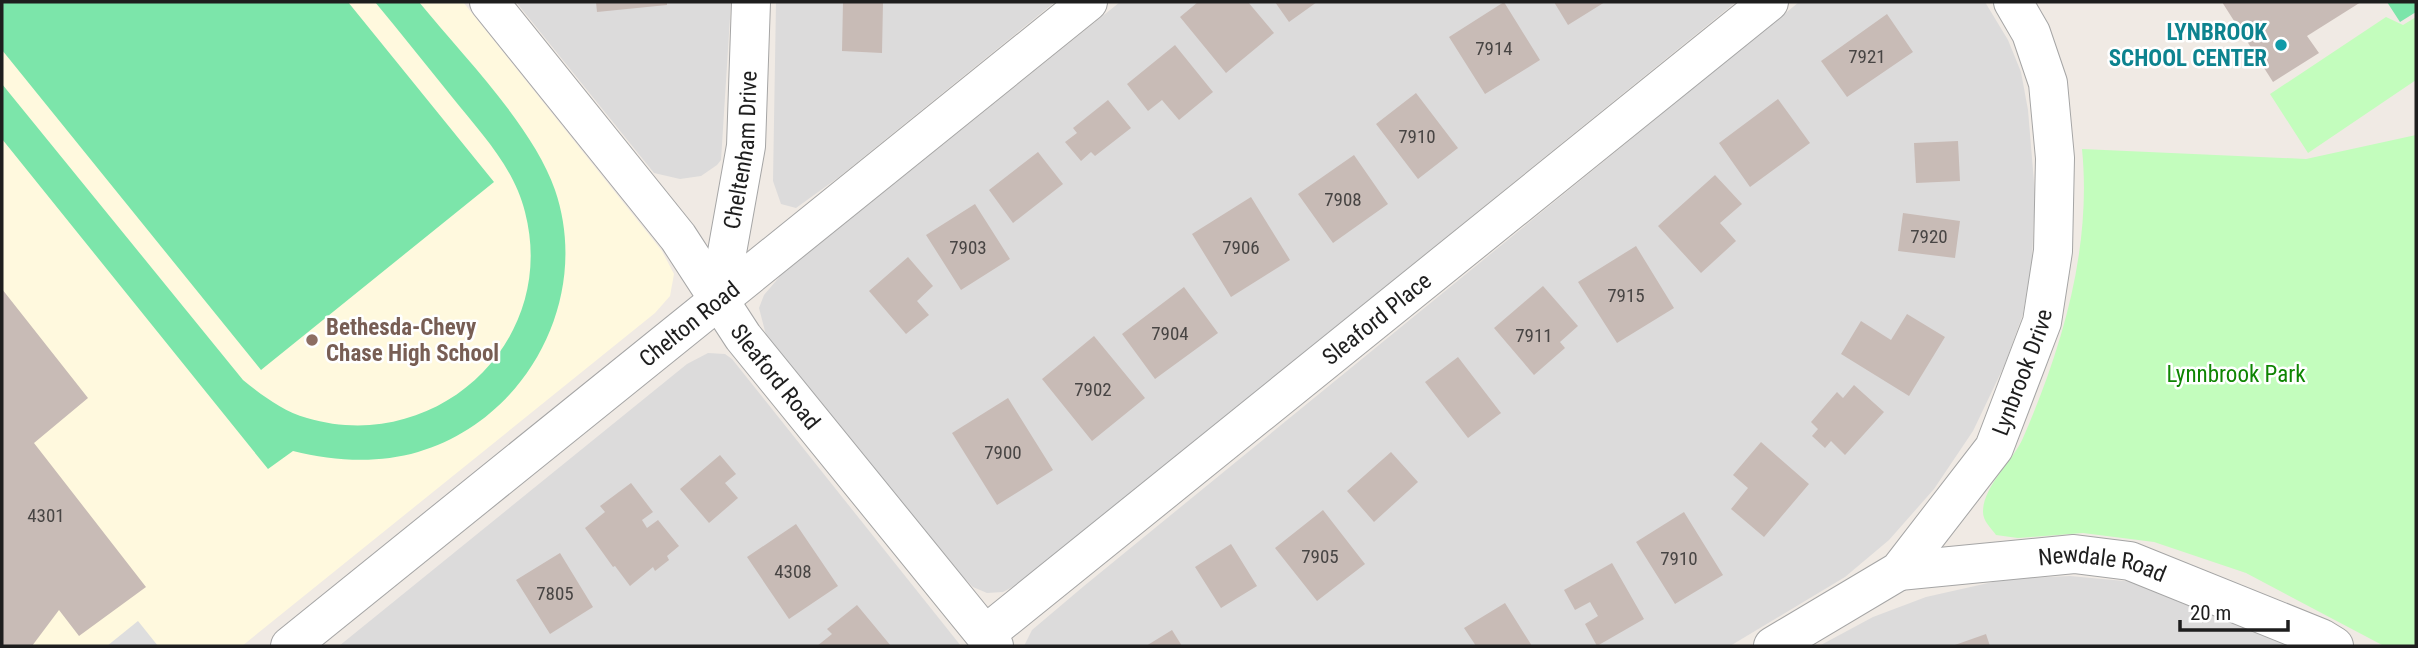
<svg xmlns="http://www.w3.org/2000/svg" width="2418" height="648" viewBox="0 0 2418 648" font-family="'Roboto Condensed',sans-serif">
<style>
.residential{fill:#dcdbdb}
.education{fill:#fff9de}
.park{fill:#c3fdbd}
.pitch{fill:#7ce5aa}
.parking{fill:#dedede}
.building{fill:#c8bbb6}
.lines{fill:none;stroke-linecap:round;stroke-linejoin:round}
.minor-casing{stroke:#a5a5a5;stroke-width:40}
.minor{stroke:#fff;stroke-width:38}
.culture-dot{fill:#0f9aa8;stroke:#fff;stroke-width:2.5}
.education-dot{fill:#8d6e63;stroke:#fff;stroke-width:2.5}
.labels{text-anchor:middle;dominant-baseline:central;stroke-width:5;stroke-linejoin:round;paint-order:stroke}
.number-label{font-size:19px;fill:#484544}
.culture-label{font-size:23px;font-weight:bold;fill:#0d838f;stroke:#fff;text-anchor:end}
.street-label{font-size:23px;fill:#1e1e1e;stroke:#fff}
.education-label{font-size:23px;font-weight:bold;fill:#785e54;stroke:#fff;text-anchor:start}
.park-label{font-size:23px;fill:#0f8503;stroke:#fff}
</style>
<rect width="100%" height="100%" fill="#f0eae4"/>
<path class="residential" d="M516,2h215l-10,158 -4,5 -16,11 -21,3 -26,-6z
M776,2h279l-216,175 -43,31 -15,-4 -8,-23z
M1120,2h616l-718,582 -15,8 -16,1 -14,-6 -10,-10 -197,-242 -7,-27 5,-13 17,-20z
M1799,2h186l23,38 13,32 7,38 7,84 -3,66 -9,54 -18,50 -32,67 -39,58 -45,51 -44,37 -115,69h-706l8,-16 52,-44z
M708,353l17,1 7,5 229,287h-622l348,-282z
M2070,576l65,6 161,64h-477l54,-29 53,-20 80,-18z"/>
<path class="education" d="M2,2h461l199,249 12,23 -4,22 -15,17 -413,333h-240z"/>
<path class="park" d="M2386,17l17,8 13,-8v63l-108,73 -38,-59z
M2416,135v511h-32l-138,-73 -92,-31 -71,-9 -65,5 -22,-3c-5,-7 -13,-14 -13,-23 0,-26 30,-51 40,-74 39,-90 69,-190 59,-289l224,10z"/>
<path class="pitch" d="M2,2h346l146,180 -233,188 -259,-320z
M375,2h44c44,54 114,124 136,188 37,108 -28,230 -137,262 -41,12 -84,9 -125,-1l-25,18 -266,-330v-55l241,296c20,16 40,31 64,38 128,38 252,-75 218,-206 -11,-45 -45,-80 -73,-115 -26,-32 -51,-64 -77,-95z
M2387,2h29v10l-16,10z"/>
<path class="parking" d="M138,621l20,25h-51z"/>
<path class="building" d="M596,2h71v3l-70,7z
M843,2h40l-1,51 -40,-2z
M1198,2h50l26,31 -48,40 -46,-56z
M1275,2h42l-28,20z
M1504,2l36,58 -55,34 -36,-57z
M1554,2h51l-37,23z
M2222,2h139l-54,34 12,17 -46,29z
M1887,14l26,38 -66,45 -26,-36z
M1175,45l38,47 -34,28 -17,-20 -14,11 -21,-27z
M1416,93l42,55 -40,31 -42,-55z
M1778,99l32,44 -60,44 -31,-44z
M1108,100l23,28 -36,28 -4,-4 -10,9 -16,-19 12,-9 -4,-5z
M1958,141l2,40 -44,2 -2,-40z
M1038,152l25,32 -50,39 -24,-33z
M1354,155l34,49 -55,39 -35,-49z
M1715,175l27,29 -22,19 16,18 -35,32 -43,-47z
M1251,197l39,63 -59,37 -39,-63z
M975,204l35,55 -49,31 -35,-55z
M1903,213l57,8 -5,37 -57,-7z
M1636,246l38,62 -57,35 -39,-61z
M908,257l25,29 -16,15 12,14 -23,19 -37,-43z
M1543,286l35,40 -18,16 5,6 -31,27 -40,-47z
M1184,287l34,46 -63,46 -33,-45z
M2,289l86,109 -54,45 112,144 -67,49 -20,-26 -27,36h-30z
M1907,314l38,23 -36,59 -68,-42 20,-33 30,19z
M1094,336l51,62 -53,43 -50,-62z
M1458,357l43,56 -33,25 -43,-56z
M1854,385l30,27 -39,43 -14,-14 -6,7 -13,-12 6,-7 -7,-7 26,-30 6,6z
M1008,398l45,72 -56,35 -45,-72z
M1761,442l48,42 -45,53 -33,-28 17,-21 -15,-13z
M1391,452l27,30 -44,40 -27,-31z
M720,455l16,19 -11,9 13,15 -29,25 -29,-34z
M631,483l22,29 -11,8 5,8 11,-8 21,26 -12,10 2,4 -14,11 -2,-4 -23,19 -15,-20 -2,1 -28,-39 20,-16 -5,-6z
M1323,510l42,54 -48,37 -42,-53z
M1684,512l39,63 -48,29 -39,-62z
M796,524l42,62 -49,33 -42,-62z
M1231,544l26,42 -36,22 -26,-41z
M560,553l33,54 -43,27 -34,-54z
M1612,563l32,56 -47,27 -12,-22 13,-8 -8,-14 -15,8 -11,-20z
M1505,603l27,43h-56l-12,-18z
M857,605l34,41h-74l15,-12 -5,-5z
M1172,630l10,16h-36z
M1986,634l4,12h-38z"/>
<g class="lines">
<g class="minor-casing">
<g id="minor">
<path id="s1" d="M489,2l189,235 65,100 251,309"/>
<path id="s2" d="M719,297l27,-151 5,-144"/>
<path id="s3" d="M1899,571l175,-17 56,7 191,77 13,8"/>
<path id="s4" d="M986,634l783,-632"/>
<path id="s5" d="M290,646l798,-644"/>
<path id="s6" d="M1773,646l126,-75 95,-123 48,-126 11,-71 2,-93 -7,-75 -17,-50 -18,-31"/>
</g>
</g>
<use href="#minor" class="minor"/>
</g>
<circle class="culture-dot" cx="2281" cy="45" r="7"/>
<circle class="education-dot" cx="312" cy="340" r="7"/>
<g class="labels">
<g class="number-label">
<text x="1494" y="48">7914</text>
<text x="1867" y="56">7921</text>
<text x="1417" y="136">7910</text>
<text x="1343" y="199">7908</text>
<text x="1929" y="236">7920</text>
<text x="968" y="247">7903</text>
<text x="1241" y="247">7906</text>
<text x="1626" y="295">7915</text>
<text x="1170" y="333">7904</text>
<text x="1534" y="335">7911</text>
<text x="1093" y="389">7902</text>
<text x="1003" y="452">7900</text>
<text x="46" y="515">4301</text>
<text x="1320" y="556">7905</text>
<text x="1679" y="558">7910</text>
<text x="793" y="571">4308</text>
<text x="555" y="593">7805</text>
</g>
<g class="culture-label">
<text x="2267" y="32">LYNBROOK<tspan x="2267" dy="26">SCHOOL CENTER</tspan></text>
</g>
<g class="street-label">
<text stroke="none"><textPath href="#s2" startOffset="149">Cheltenham Drive</textPath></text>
<text stroke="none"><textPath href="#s4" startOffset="502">Sleaford Place</textPath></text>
<text stroke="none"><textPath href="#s5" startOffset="513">Chelton Road</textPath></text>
<text stroke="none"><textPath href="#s6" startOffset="383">Lynbrook Drive</textPath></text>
<text stroke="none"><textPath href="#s1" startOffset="472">Sleaford Road</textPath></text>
<text stroke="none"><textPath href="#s3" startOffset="205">Newdale Road</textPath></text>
</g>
<g class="education-label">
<text x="326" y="327">Bethesda-Chevy<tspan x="326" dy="26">Chase High School</tspan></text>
</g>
<g class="park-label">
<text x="2236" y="374">Lynnbrook Park</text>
</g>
</g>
<rect width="2418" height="648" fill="none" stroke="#1e1e1e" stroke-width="7"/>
<path d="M2180 620v10h108v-10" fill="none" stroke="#1e1e1e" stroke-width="3.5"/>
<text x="2190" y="620" font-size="21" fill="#1e1e1e" stroke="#ffffff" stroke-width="5" paint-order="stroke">20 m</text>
</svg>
